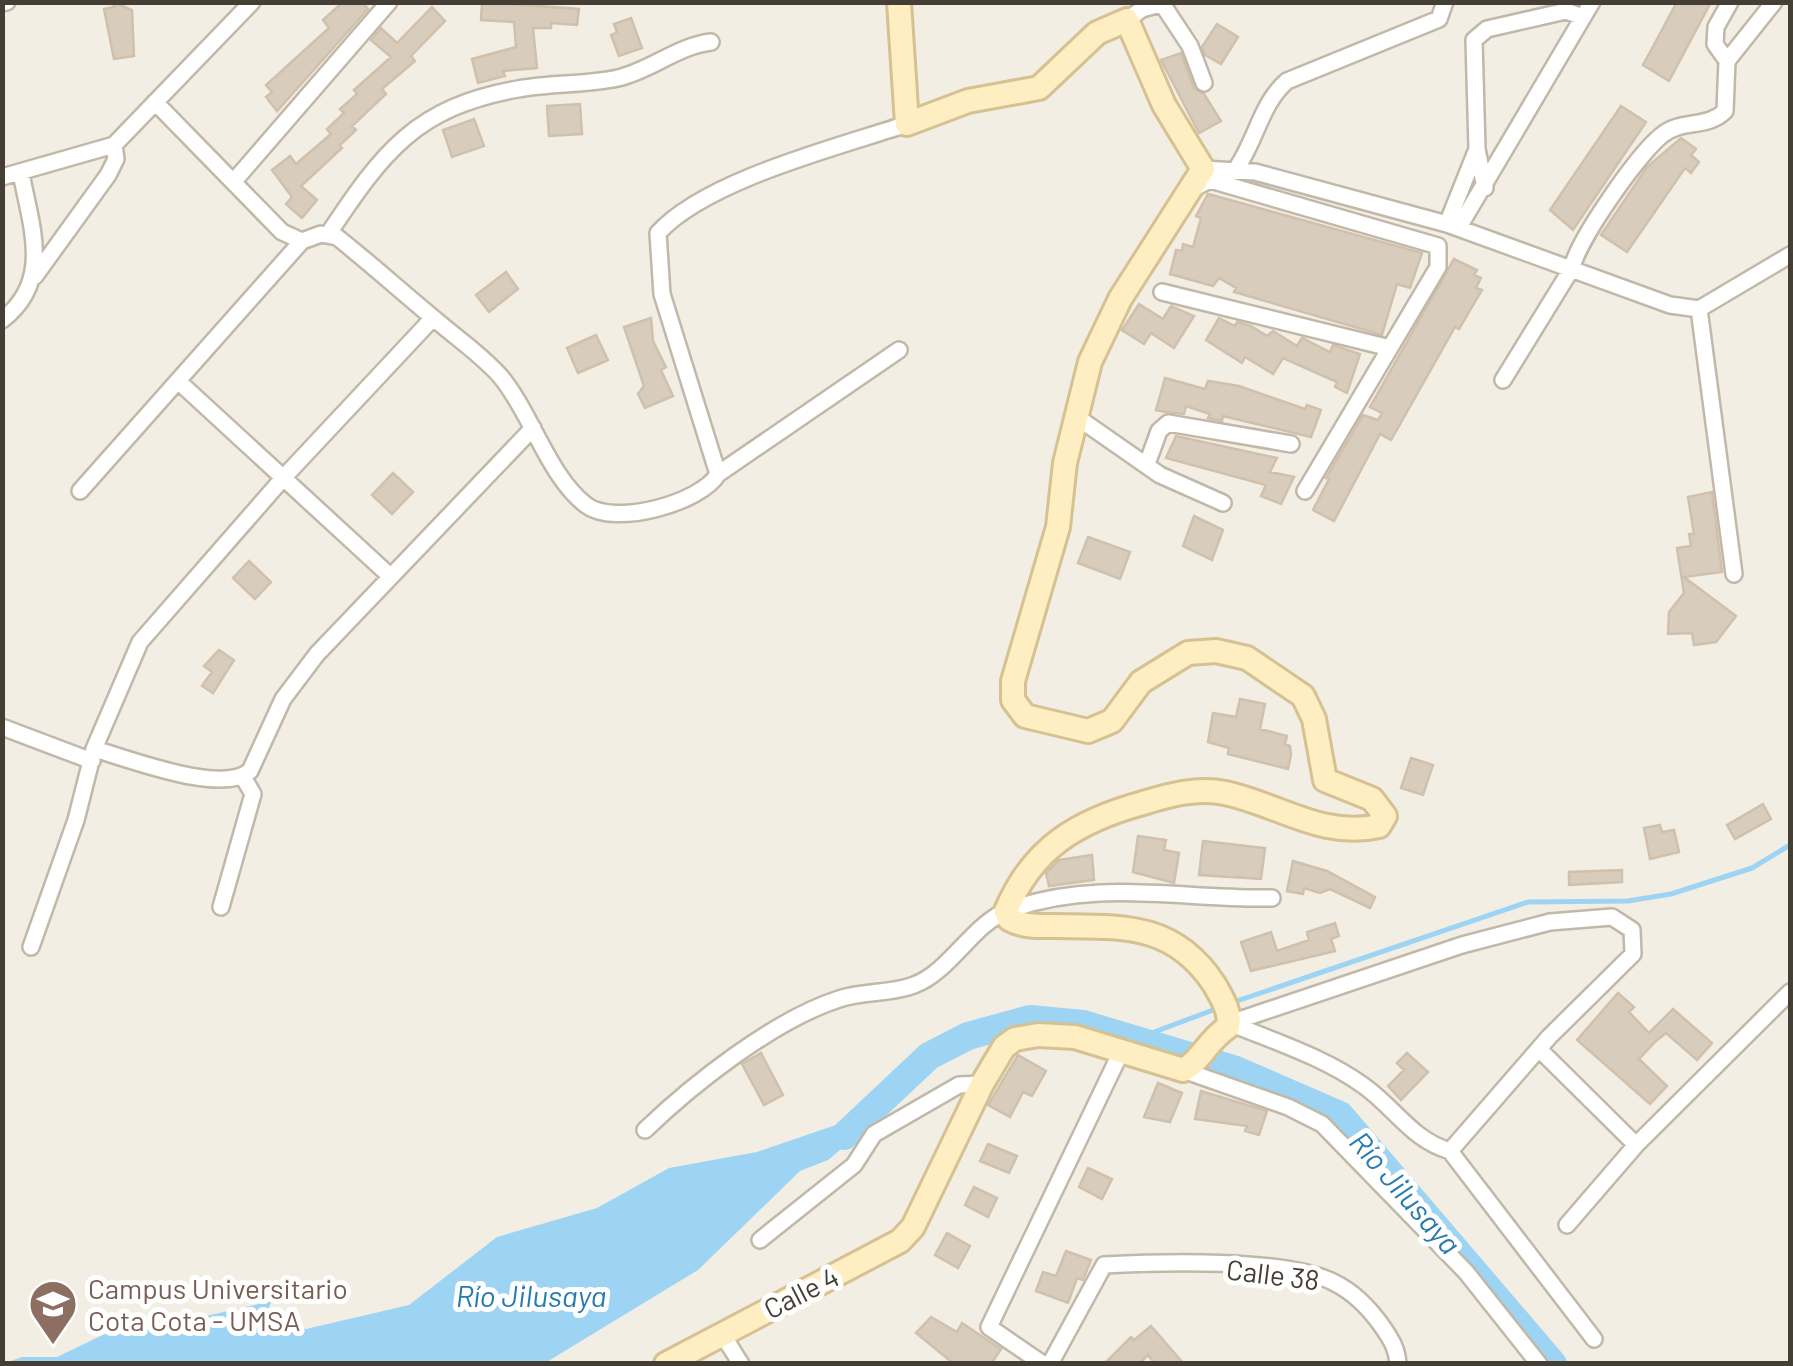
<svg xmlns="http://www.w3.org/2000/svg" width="1793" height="1366" viewBox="0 0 1793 1366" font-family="Barlow,sans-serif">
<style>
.water{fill:#9dd4f3}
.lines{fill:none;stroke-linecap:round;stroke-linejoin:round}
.stream{stroke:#9dd4f3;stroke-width:5}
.river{stroke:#9dd4f3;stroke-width:28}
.building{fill:#d8ccbc;stroke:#d0c0ac;stroke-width:2.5}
.street-casing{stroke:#c2b8a9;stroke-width:20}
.secondary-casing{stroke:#d5c192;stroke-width:28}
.street{stroke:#fff;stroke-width:15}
.secondary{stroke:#ffeec2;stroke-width:22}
.labels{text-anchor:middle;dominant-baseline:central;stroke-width:10;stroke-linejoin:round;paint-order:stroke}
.street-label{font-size:28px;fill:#453e34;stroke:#fff}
.education-label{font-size:28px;fill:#785e54;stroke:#fff;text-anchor:start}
.water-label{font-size:30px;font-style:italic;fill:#277bae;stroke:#fff}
</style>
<rect width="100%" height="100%" fill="#f3eee4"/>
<path class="water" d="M894,1105l-66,55 -28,11 -102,99 -153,93h-540l17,-6h35l83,-40 44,4 88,-20 -10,20 44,8 103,-24 88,-68 100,-29 72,-40 88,-16z"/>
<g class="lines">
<path class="stream" d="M1231,1003l297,-101 100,-1 43,-7 81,-26 38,-23
M1133,1040l88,-33"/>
<path class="river" d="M844,1136l85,-80 39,-20 62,-17 53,5 153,46 104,45 213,249"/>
</g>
<path class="building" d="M113,2l19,8 2,46 -20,3 -10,-50 10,-2z
M343,2h19l6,7 -91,102 -11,-14 6,-5 -6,-7 63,-57 -6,-8z
M482,2l97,7 -2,16 -26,-2v5h-18l4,40 -34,3 2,5 -27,7 -6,-24 44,-12 -2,-25 -33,-2z
M1677,2h34l-42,79 -26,-16z
M432,7l13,14 -34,35 4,5 -33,28 4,5 -34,32 4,4 -16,15 2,3 -41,38 16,14 -15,18 -16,-14 6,-7 -20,-27 18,-14 6,8 35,-30 -4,-5 17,-16 -4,-4 17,-15 -3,-4 37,-33 -20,-17 10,-12 16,15z
M631,18l11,30 -23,8 -8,-21 6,-3 -3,-8z
M1217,24l21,13 -17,27 -16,-9 -3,-8z
M1181,53l13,35 10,6 17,27 -22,12 -38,-73z
M580,104l2,30 -33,2 -2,-30z
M1621,106l25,16 -73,108 -23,-20z
M474,119l10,27 -32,11 -9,-27z
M1681,138l15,11 -5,6 8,7 -8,11 -6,-5 -58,84 -26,-17 46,-68z
M1208,194l214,59 -12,35 -13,-4 -15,51 -148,-43 2,-4 -17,-10 -6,8 -43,-12 6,-24 6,1 1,-7 10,3 8,-29 -5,-2z
M1454,259l23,11 -3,5 7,3 -5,10 6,2 -23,39 -4,-2 -64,113 -11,-6 -46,87 -21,-11 16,-31 -3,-1 37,-63 15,5 4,-7 -12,-6z
M506,272l12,17 -29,23 -13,-17z
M1139,304l24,15 8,-13 23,10 -20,32 -23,-15 -7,11 -22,-14z
M651,318l2,23 13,26 -5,3 12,26 -28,12 -7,-14 6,-8 -20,-59z
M1219,318l16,8 2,-4 14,4 16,10 6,-5 24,15 5,-8 28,14 3,-7 27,9 -13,39 -12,-6 2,-5 -54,-24 -10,16 -28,-17 -3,6 -36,-23z
M596,335l12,25 -30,13 -11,-25z
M1165,378l40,11 3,-8 31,5 66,23 2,-4 14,5 -10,27 -88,-21 -1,5 -14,-3 2,-4 -24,-8 -2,8 -19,-2 -9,-2z
M1176,436l101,22 -7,14 24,5 -13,27 -20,-8 5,-11 -100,-27z
M393,473l20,19 -21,22 -20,-19z
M1712,492l10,80 -38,5 52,39 -20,26 -22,3 -2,-12 -24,1 1,-22 15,-19 -7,-45 14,-2 -2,-12h5l-6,-37z
M1194,516l29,14 -11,30 -29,-14z
M1088,537l42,15 -10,27 -42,-16z
M249,561l22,21 -16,17 -22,-21z
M219,650l15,10 -21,33 -11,-7 10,-14 -8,-6z
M1240,699l25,5 -5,25 27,7 -2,8 5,2 1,9 -3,14 -60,-15 1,-6 -21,-6 5,-29 23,4z
M1411,758l22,7 -10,30 -22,-7z
M1763,804l8,15 -36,20 -8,-14z
M1660,825l2,7 12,-2 5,22 -29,7 -6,-31z
M1138,836l28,4 -2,10 15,3 -5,30 -41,-11z
M1203,841l62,7 -4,31 -62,-4z
M1092,855l2,25 -45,6 -3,-13 13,-13z
M1293,861l34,10 48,26 -5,11 -40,-19 -10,4 -16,-5 -1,6 -16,-3z
M1622,870v12l-53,3v-13z
M1335,923l4,13 -8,3 4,12 -84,20 -10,-29 30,-10 6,19 32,-11 -2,-8z
M1618,993l16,14 -5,5 20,21 24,-24 39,34 -15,17 -31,-27 -10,8 -17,18 28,27 -17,18 -73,-64z
M761,1053l22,42 -19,10 -22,-41z
M1407,1053l21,19 -27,28 -13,-14 16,-16 -7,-7z
M1018,1055l28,16 -14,25 -9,-4 -13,25 -22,-12z
M1158,1083l24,10 -12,29 -26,-5z
M1201,1091l66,20 -8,24 -14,-4 2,-5 -52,-7z
M988,1144l29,12 -8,17 -29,-12z
M1088,1168l24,11 -10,20 -23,-12z
M974,1187l23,11 -9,19 -23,-12z
M947,1233l23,13 -12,22 -23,-13z
M1066,1251l25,9 -8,20 -6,-2 -9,25 -32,-12 7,-19 13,4z
M931,1317l26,15 5,-9 39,26 -10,15h-37l-38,-31z
M1151,1326l33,38h-29l-7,-9 -9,9h-35l27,-27 3,3z"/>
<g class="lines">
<g class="street-casing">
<path id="street" d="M1161,2l29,44 14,37
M2,3l5,-1
M1127,20l15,-11 18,-5
M1727,61l47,-59
M155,102l127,130 20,9 19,-7 16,3c34,27 66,56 100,84 21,18 46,35 64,56 30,36 48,100 85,128 28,22 115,-2 132,-31l-56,-180 -4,-61c48,-53 180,-86 249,-109
M1203,169l52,3 192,52 223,81 29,4 91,-54
M1236,169c20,-28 25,-66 51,-88l152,-62 6,-17
M2,177l112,-32 138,-143
M235,180l154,-178
M1485,188l-8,-39 -3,-109 13,-11 79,-18 17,6
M1192,189l18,-9 228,66v21l-133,224
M1447,224l30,-75
M1459,227l133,-225
M329,233c54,-81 87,-126 189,-144 33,-6 67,-4 100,-11 34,-8 59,-32 93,-36
M35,276l73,-101 8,-16 -2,-14
M1162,292l224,55
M1699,309l35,265
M2,320c51,-39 29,-93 19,-147
M1503,380l69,-112c6,-28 66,-114 90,-133 19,-16 45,-6 63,-24l2,-50 -12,-17 1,-17 14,-25
M178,381l212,195
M1074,415l86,60 63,28
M1147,464l12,-33 9,-8 123,21
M718,474l181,-124
M80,491l222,-250
M2,727l90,34
M94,749c36,10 127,46 156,22l33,-72 34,-45 216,-226
M221,907l32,-113 -10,-17
M31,947l45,-127 18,-71 46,-107 145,-166 148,-158
M1230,1023l232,-78 88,-23 62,-5 20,13 1,24 -84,83 -99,114
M1230,1023c45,19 94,34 134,63 31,22 48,54 86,65l144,188
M1541,1051l95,94
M1183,1070l105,37 34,17 144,148 73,92
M645,1130c49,-47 129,-110 194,-131 24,-8 52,-5 75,-14 36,-13 59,-62 95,-75 89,-32 173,-10 263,-12
M1567,1225l69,-80 154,-153
M760,1240l94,-75 20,-31 85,-49 23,-1
M721,1332l20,32
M1043,1364l-54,-37 132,-275
M1050,1364l54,-99c56,-3 181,-7 229,17 21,10 38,28 51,47 8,12 13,20 14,35"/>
</g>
<g class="secondary-casing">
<path id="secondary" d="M666,1364l234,-123 13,-14 69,-143 22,-37 11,-8 23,-4 37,2 108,33c19,-10 23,-28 45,-43 3,-15 -6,-29 -14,-43 -41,-62 -92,-57 -160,-58 -15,0 -31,1 -45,-7l-3,-8c27,-64 72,-90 137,-108 26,-8 55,-16 82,-10 53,11 97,46 154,33l6,-10 -13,-17 -47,-19 -11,-61 -11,-23 -56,-38 -31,-7 -28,2 -47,29 -29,39 -24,10 -63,-15 -12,-16v-19l45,-154 7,-64 25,-101 30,-63 83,-130 -39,-64 -37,-85 -30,13 -58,55 -71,13 -61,23 -8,-122"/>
</g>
<use href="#street" class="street"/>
<use href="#secondary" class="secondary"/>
</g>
<defs>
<g id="university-pin" transform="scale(2.5)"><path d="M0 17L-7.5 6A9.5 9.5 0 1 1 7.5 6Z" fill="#8d6e63" stroke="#fff"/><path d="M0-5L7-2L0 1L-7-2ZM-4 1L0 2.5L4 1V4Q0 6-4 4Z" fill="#fff"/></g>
</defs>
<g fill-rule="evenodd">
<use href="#university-pin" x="53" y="1304"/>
</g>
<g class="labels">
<g class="street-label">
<text transform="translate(1273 1274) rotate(7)">Calle 38</text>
<text transform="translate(801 1292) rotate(-27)">Calle 4</text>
</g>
<g class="education-label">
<text x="88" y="1288">Campus Universitario<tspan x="88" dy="32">Cota Cota - UMSA</tspan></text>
</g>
<g class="water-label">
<text transform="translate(1406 1192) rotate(49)">Río Jilusaya</text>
<text x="531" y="1295">Río Jilusaya</text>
</g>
</g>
<rect width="1793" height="1366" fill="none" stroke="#453e34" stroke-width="10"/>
</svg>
